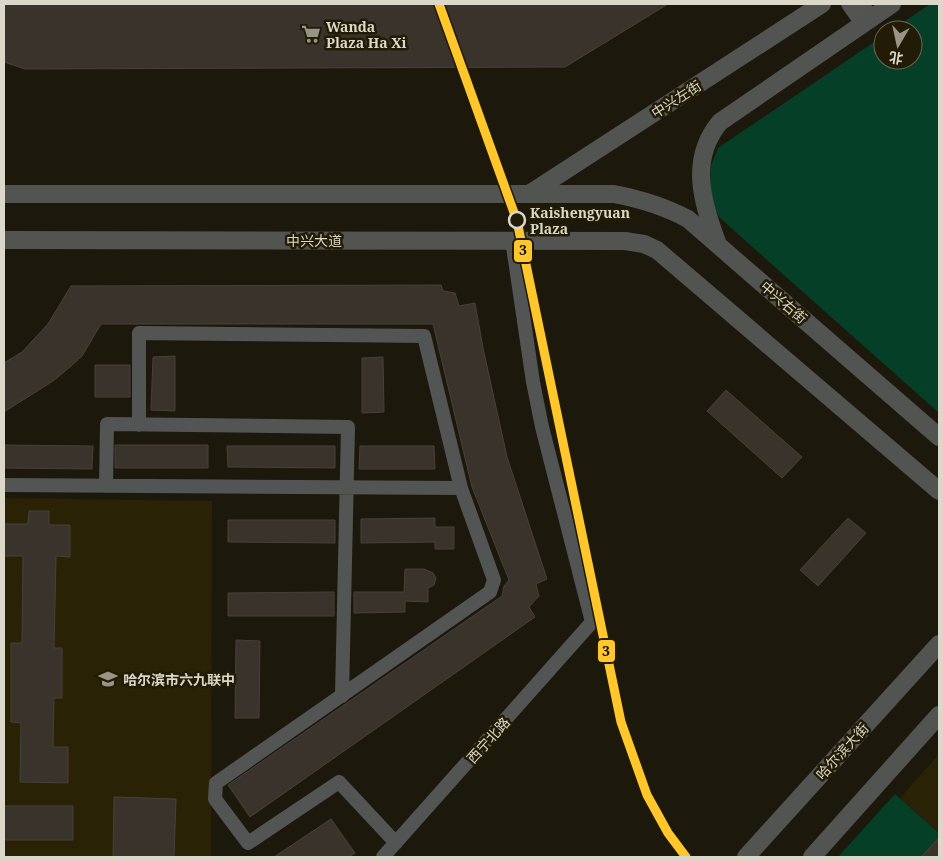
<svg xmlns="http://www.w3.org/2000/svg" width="943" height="861" viewBox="0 0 943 861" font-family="'Noto Serif','Noto Sans SC',serif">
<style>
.built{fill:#2a2205}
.green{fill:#053f27}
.building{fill:#39332b;stroke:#484139}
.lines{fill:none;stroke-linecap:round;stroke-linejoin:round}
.minor{stroke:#525553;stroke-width:14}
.major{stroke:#525451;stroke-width:18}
.metro-1-casing{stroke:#221b05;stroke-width:12}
.metro-1{stroke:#ffc72c;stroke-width:9}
.stop-dot{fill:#221b05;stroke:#dbd7c9;stroke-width:2.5}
.labels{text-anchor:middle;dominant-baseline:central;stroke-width:5;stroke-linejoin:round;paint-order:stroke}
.poi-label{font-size:14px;font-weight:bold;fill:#dbd7c9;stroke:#221b05;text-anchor:start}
.street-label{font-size:14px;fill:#dbd7c9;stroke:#221b05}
.stop-label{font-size:14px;font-weight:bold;fill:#dbd7c9;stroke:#221b05;text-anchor:start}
.line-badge{stroke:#221b05;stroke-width:2}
.pale-badge-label{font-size:14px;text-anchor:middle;font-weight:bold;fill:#111}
</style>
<rect width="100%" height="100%" fill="#1c180b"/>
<path class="built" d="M4,498l208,3 -1,356h-207z
M939,754v79l-39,-35z"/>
<path class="green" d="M930,4h9v409l-219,-195 -11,-18 2,-34 7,-18 165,-112v24h30v-30h-21z
M895,794l44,39v24h-101z"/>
<path class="building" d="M4,4h664l-103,63 -540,2 -21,-7z
M441,285l2,6 12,2 4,13 16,-3 8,45 24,109 40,122 -11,5 3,12 -10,11 6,10 -285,200 -22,-32 274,-189 2,-10 5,-6 -37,-93 -39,-163h-332l-19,32 -12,11 -17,14 -49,31v-49l18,-11 26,-28 23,-38z
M175,356v55l-24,-1 2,-53z
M383,357l1,55 -22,1v-55z
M95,365h35v32h-35z
M726,390l76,67 -20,21 -75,-67z
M4,445l89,1 -1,23 -88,-1z
M115,445h93v23h-93z
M227,446h108v22l-107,-1z
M360,446h74l1,23h-76z
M29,511h20v14h21v32l-14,-1 -2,92h8v50h-8l-1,49h15v36l-48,-1 1,-59 -10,-1v-79h11l1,-87h-19v-32h24z
M435,518v9h19v22h-19v-7l-74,1v-24z
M848,518l18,15 -48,53 -18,-16z
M228,520h107v23l-107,-1z
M405,569h19l9,4 3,5 -2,7 -6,3v14l-23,-1v11l-51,1v-21h50z
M334,592v24h-106v-23z
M236,640l24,1 -1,77h-24z
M114,797l62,2 -2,58h-61z
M4,806h69v34h-69z
M331,819l24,34 -6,4h-75z
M939,838v19h-18z"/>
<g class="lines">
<path class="minor" d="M848,4l14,20
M862,4l10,14
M139,425v-92l285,3 37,152
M4,485l457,3 33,92 -4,12 -274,191 -1,16 33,44 91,-61 57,61
M106,486l1,-62 241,3 -6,269
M383,857l209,-235 -50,-195 -9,-45 -21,-142"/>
<path class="major" d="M4,194h610c26,5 50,12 74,25l251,218
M529,194l293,-190
M4,240l621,1 19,3 13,6 282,241
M717,242c-15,-40 -28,-83 3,-120l172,-118
M746,857l193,-213
M812,857l127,-142"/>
<g class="metro-1-casing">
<path id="metro-1" d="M439,4l78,217 104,501 26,73 21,38 18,24"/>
</g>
<use href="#metro-1" class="metro-1"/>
</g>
<defs>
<g id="supermarket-bare" transform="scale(1.5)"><path d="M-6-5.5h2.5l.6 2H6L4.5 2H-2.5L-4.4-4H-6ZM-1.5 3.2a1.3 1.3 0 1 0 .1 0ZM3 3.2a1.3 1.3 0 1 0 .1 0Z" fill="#989486" stroke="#221b05" stroke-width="2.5" paint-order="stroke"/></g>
<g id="school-bare" transform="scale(1.5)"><path d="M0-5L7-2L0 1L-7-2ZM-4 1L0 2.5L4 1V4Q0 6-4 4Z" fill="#989486" stroke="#221b05" stroke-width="2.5" paint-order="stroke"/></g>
</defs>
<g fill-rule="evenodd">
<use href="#supermarket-bare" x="311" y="34"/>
<use href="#school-bare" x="108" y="679"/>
</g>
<circle class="stop-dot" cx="517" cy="220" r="8"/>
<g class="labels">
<g class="poi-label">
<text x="326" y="26">Wanda<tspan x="326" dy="16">Plaza Ha Xi</tspan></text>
<text x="123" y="679">哈尔滨市六九联中</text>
</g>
<g class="street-label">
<text transform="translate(676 99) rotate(-33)">中兴左街</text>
<text x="314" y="240">中兴大道</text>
<text transform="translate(784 302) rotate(41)">中兴右街</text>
<text transform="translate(488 740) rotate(-48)">西宁北路</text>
<text transform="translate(842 751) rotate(-48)">哈尔滨大街</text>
</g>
<g class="stop-label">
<text x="530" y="212">Kaishengyuan<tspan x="530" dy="16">Plaza</tspan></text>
</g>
</g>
<g class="line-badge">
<rect x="513" y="239" width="20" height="24" rx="5" fill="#ffc72c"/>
<rect x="597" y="639" width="19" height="24" rx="5" fill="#ffc72c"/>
</g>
<g class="pale-badge-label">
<text x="523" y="255">3</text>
<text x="606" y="656">3</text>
</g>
<rect width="943" height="861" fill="none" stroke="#dbd7c9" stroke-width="10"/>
<g transform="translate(898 45) rotate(189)"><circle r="24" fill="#221b05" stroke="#6c6653"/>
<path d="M0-4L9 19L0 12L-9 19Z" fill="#989486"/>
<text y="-8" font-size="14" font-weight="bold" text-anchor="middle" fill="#dbd7c9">北</text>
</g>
</svg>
